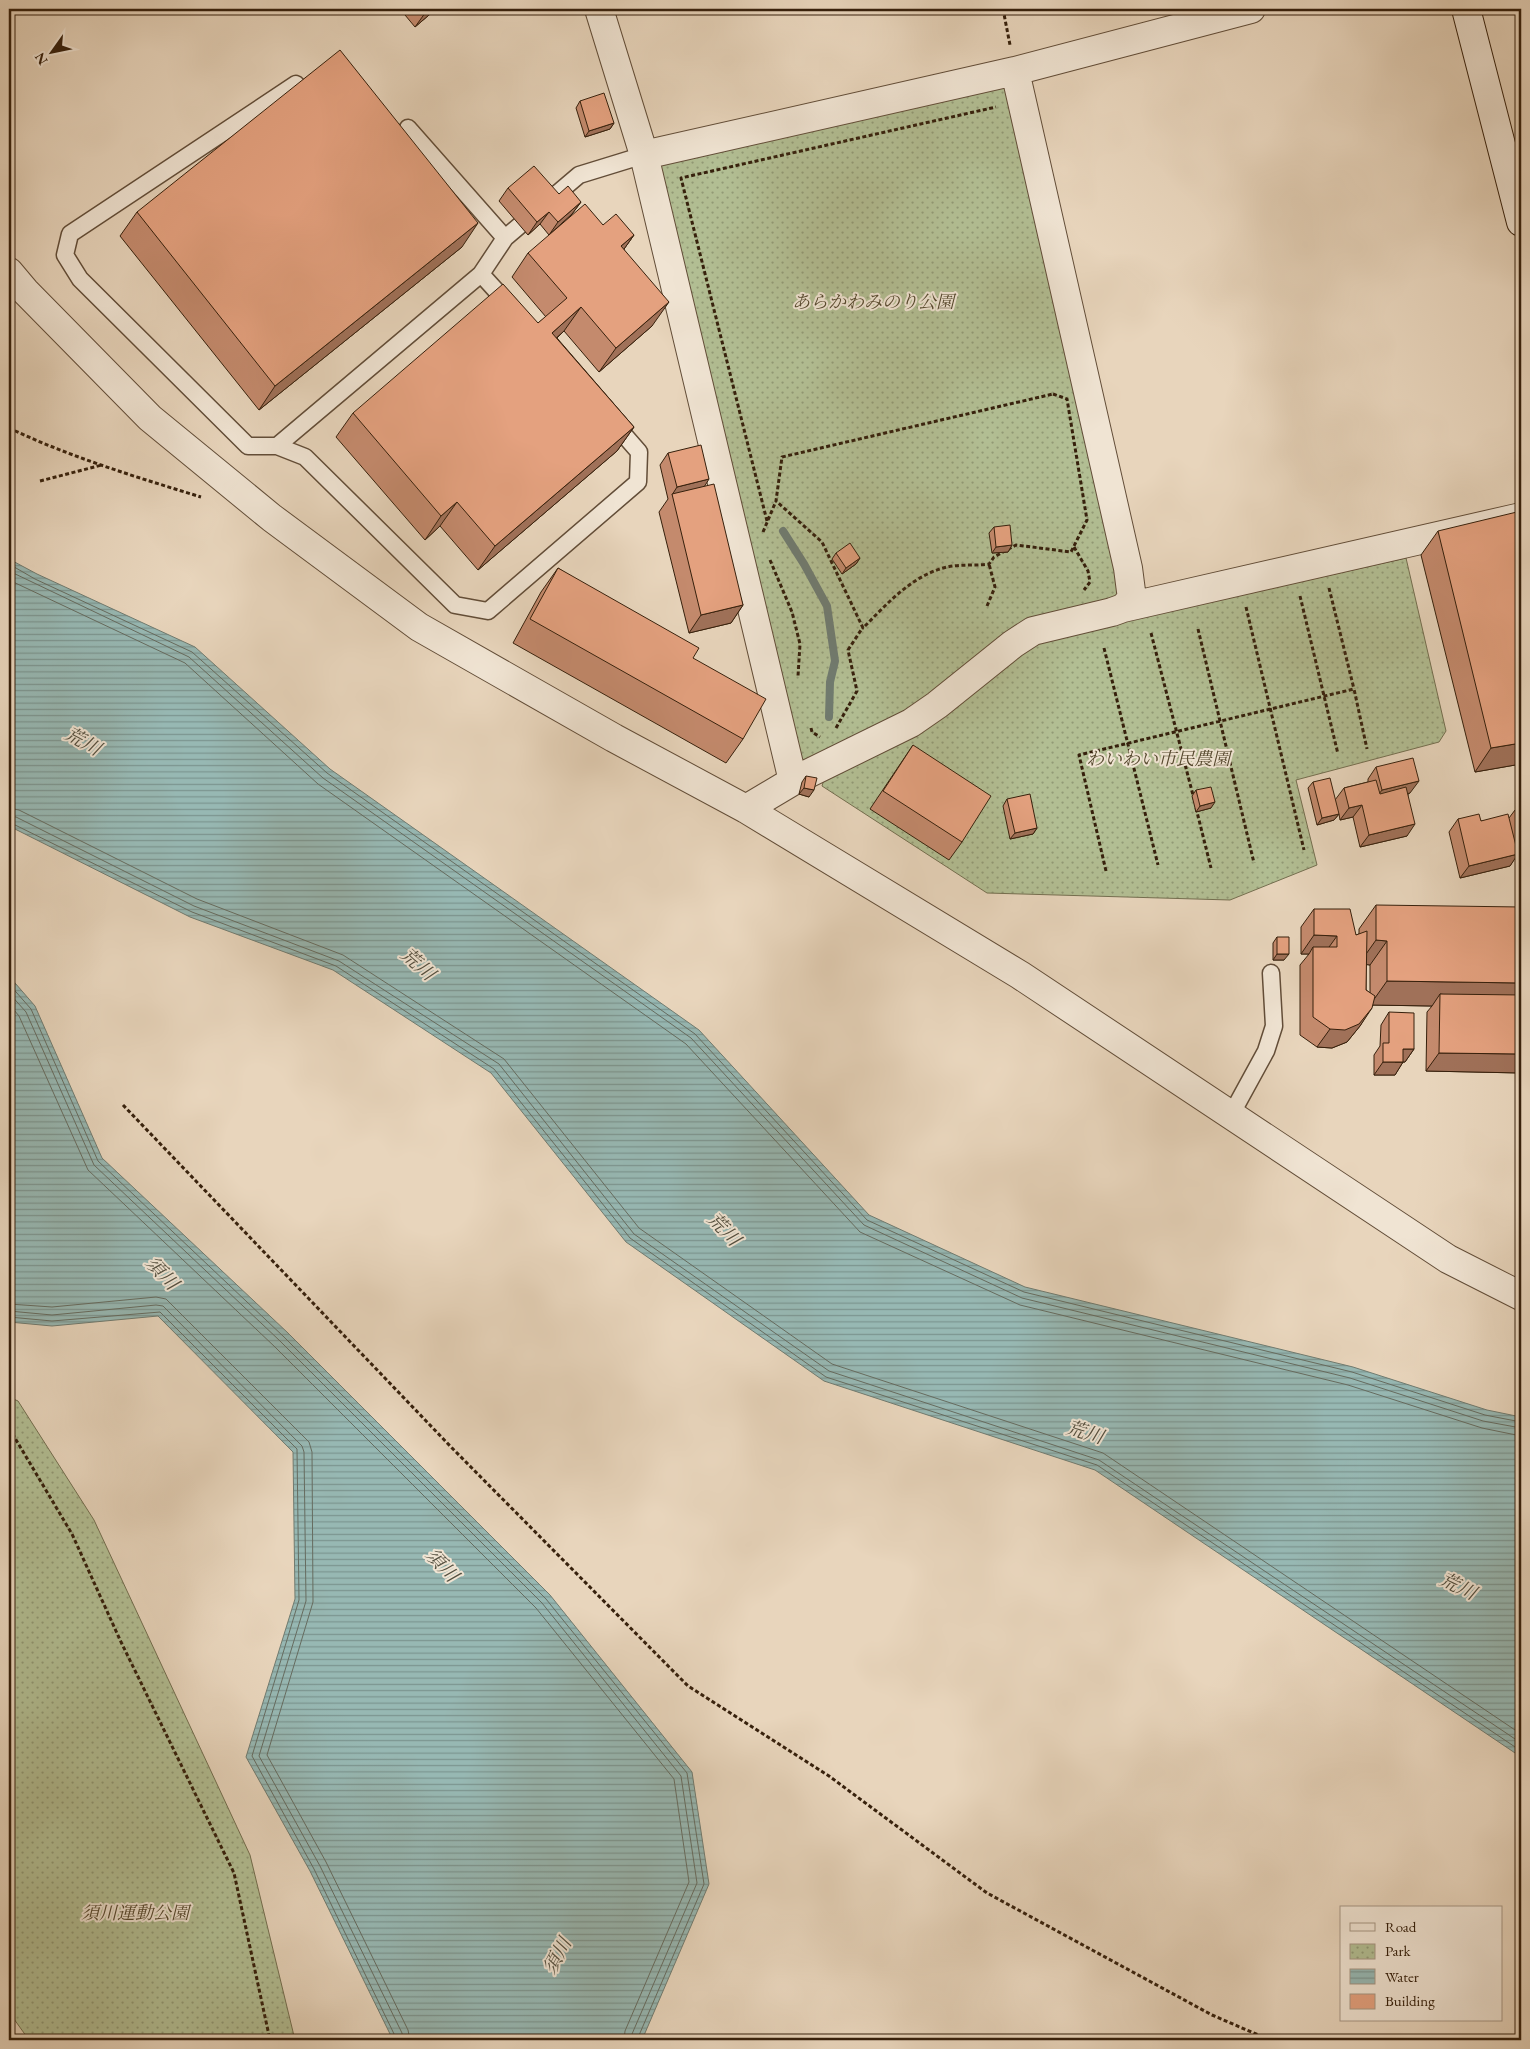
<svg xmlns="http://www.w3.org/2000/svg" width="1530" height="2049" viewBox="0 0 1530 2049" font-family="'EB Garamond','Noto Serif JP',serif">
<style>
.park{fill:url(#park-dots);stroke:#746f50}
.water{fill:url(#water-rules);stroke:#707b70}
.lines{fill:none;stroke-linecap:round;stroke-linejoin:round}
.shore{stroke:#666c60;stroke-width:1}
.stream{stroke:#707b70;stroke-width:8}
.service-casing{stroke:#624d38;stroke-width:19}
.minor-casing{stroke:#624d38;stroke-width:30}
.secondary-casing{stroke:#36200c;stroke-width:30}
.path{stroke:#36200c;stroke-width:3;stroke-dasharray:4 2.5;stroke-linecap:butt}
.service{stroke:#f0e4d3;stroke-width:16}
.minor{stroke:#f0e4d3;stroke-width:28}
.secondary{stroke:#f0e4d3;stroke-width:28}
.wall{fill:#c48a6d;stroke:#36200c;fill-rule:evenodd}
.shaded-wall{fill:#a07159;stroke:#36200c}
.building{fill:#e4a17f;stroke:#36200c}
.labels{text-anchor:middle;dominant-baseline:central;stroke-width:4;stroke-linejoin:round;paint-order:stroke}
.park-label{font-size:18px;font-style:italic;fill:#55482e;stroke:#f0e4d3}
.water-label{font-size:19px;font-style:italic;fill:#534e3e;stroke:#f0e4d3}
</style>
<defs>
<pattern id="park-dots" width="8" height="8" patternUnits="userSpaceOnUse" patternTransform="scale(1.25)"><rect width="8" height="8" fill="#b2be93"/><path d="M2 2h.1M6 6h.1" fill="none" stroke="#929a76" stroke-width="1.8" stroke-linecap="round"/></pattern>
<pattern id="water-rules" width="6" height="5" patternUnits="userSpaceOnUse" patternTransform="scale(1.25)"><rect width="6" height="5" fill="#97b8b3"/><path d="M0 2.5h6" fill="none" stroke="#7c9590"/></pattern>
</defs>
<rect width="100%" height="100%" fill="#e8d5bc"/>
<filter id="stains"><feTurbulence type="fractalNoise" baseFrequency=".004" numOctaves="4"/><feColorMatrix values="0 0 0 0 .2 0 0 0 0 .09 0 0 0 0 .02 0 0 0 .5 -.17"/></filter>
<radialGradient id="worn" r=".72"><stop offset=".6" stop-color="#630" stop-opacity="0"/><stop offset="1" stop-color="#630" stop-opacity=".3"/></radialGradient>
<path class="park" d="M1009,78l115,518 -100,30 -111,88 -113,57 -148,-612z
M1406,558l40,173 -7,11 -143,38 21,85 -87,35 -243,-7 -165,-107 3,-10 211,-135z
M9,1397l9,4 76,119 156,335 45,185h-266l-20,-28z"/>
<path class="water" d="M9,559l28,15 158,73 135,122 369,261 170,185 156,72 328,80 134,43 34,7v340l-426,-287 -271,-89 -198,-139 -135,-169 -158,-103 -143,-53 -181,-91z
M9,976l26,30 67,152 186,175 262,262 142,177 17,112 -67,156h-249l-83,-169 -64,-114 49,-158 -2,-147 -135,-136 -106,10 -43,-4z"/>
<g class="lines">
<path class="shore" d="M9,564l26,15 157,73 135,121 368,261 172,186 157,72 328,80 133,43 36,7
M9,571l180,86 134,121 368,260 173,187 158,73 328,80 133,43 38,7
M9,580l176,83 133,121 368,260 174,188 160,73 328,80 134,43 39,8
M9,808l10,2 178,89 146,56 161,104 135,169 193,136 271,89 418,281
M9,816l7,1 178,89 145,55 160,103 135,170 195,137 270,89 422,283
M9,822l183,90 144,54 158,103 136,169 196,139 271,88 424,286
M9,984l22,25 67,152 186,176 262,262 141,174 17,111 -67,156
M9,993l17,19 68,153 186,176 262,262 139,173 16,107 -65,151 -1,6
M9,1004l10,12 69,154 187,177 261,261 138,171 15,103 -64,149 -1,9
M9,1304l43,3 104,-10 10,2 143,143 3,10 1,150 -46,153 59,107 82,168 2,10
M9,1311l43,4 104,-10 7,1 139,140 2,6 2,149 -47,155 61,110 82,167 1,7
M9,1317l43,4 108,-9 137,137 2,151 -47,156 62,113 83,171"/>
<path class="stream" d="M783,531l21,33 23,42 8,55 -5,21 -1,35"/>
<g class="service-casing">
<path id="service" d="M296,84l-226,150 -5,21 15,24 168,167h29l28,11 150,148 33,6 150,-129 1,-30 -27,-31
M408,128l97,110
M481,274l29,32
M277,446l204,-172 24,-36 74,-63 65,-20
M1231,1115l35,-64 8,-25 -3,-53"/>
</g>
<g class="minor-casing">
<path id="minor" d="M599,9l45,146
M9,272l16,19 125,127 122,100 147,109 195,111 132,71 274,166 428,284 73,37
M1123,608l398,-91
M793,781l118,-58 26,-18 76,-61 20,-13 79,-19 11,-4 9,-9 -4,-31 -113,-497
M746,809l47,-28 -149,-626 371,-84 236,-62"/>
</g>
<g class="secondary-casing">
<path id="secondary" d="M1466,9l55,213"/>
</g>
<path class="path" d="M1003,9l7,36
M1053,394l14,5 20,121 -16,32 -55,-7 -22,12 -5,7c-14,2 -29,0 -42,3 -35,8 -60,37 -84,61l-41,-86 -46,-41 6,-44z
M9,428c61,29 127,49 192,69
M40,481l62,-16
M767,521l-86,-343 315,-71
M763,532l13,-31
M1074,547l14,24 2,11 -6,8
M770,560l22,52 8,32 -2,32
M1329,588l25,101
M1300,596l38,158
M987,606l8,-19 -6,-23
M1246,607l58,243
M1198,629l56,234
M1151,633l43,166
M1104,648l54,217
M811,728l1,4 8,5
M836,728l21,-37 -9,-41 15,-23
M1196,808l15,60
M1106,871l-27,-116 275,-66 13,60
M123,1105l329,343 236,238 141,90 158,117 225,122 58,25
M9,1428l63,106 49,108 113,231 36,167"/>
<use href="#service" class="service"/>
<use href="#minor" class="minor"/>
<use href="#secondary" class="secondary"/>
</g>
<path class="wall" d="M400,9h36l-21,18z
M580,101l34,22 -4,6 -25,8 -9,-29z
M508,188l51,6 22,8 -9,12 -23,21 -9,-11 -12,11 -29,-34z
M137,212l325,35 -203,163 -139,-174z
M603,225l31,10 -10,14 28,77 -53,46 -35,-41 -7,7 77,89 -17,24 -139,119 -38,-44 -15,14 -89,-103 17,-24 185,-90 8,-6 -34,-40 16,-24z
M668,453l37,33 38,119 -12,18 -42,10 -30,-121 9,-13 -8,-34z
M994,527l18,18 -4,7 -16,1 -3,-20z
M1438,531l83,233 -46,8 -54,-217z
M836,553l24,5 -4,6 -14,10 -10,-15z
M558,568l135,90 50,81 -17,24 -213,-120 28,-51z
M913,745l49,97 -13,18 -79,-51z
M1376,767l34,26 -2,1 -1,42 -47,11 -7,-30 -13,3 -1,-6 -5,6 -17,5 -9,-37 5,-6 22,18 9,-12 24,-6v-3z
M806,776l3,21 -10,-3 3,-12z
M1196,790l15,18 -15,4 -4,-16z
M1007,799l30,29 -4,6 -23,5 -7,-33z
M1521,808v74l-6,-24 -5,8 -50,12 -11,-46 9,-13 23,2 28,-3 6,-8z
M1376,905l145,168 -95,-2 1,-59 5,-6 -59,-1 -13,21 -13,16 -15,6 -15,-1 -17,-12v-70l9,-11h-8v-27l13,-18 42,26 3,-1v-5zM1366,964l4,1v28l-4,-3z
M1277,937l7,23h-11v-17z
M1389,1012l25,37 -9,13h-2l-8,13h-21v-20l6,-9 1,-21z"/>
<path class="shaded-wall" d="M428,9h8l-21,18z
M614,123l-4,6 -25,8 4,-6z
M581,202l-9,12 -23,21 9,-13z
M549,212l-9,12 -12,11 9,-13z
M478,223l-16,24 -203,163 16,-24z
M634,235l-17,24 4,-13z
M669,302l-17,24 -53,46 17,-24z
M581,307l-17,24 -29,26 17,-24z
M634,427l-17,24 -139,119 17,-24z
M709,479l-8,13 -29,3 5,-8z
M457,502l-17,24 -15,14 16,-24z
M1012,545l-4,7 -16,1 4,-6z
M860,558l-4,6 -14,10 4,-6z
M743,605l-12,18 -42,10 12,-18z
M1521,743v21l-46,8 16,-24z
M1419,781l-9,12 -37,9 9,-12z
M804,788l10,2 -5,7 -10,-3z
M1215,802l-4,6 -15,4 4,-6z
M1362,805l-9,12 -13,3 9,-12z
M1339,814l-5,6 -17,5 5,-7z
M1415,824l-8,12 -47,11 9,-12z
M1037,828l-4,6 -23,5 5,-6z
M1518,854l-8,12 -50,12 9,-12z
M1314,935l23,1 -13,18 -11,-7 -4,7h-8z
M1376,940l11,1 -17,24 -11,-1z
M1277,954h12l-5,6h-11z
M1387,981l134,2v24l-81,-13 -8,12 -62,-1z
M1372,1008l-12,18 -13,16 -15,6 -15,-1 13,-18z
M1403,1049h11l-9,13h-10z
M1439,1053l82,1v19l-95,-2z
M1383,1062h20l-8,13h-21z"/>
<path class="building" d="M340,50l138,173 -203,163 -138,-174z
M604,93l10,30 -25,8 -9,-30z
M534,166l25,28 9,-8 13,16 -23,20 -9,-10 -12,10 -29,-34z
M585,204l18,21 13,-11 18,21 -13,11 48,56 -53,46 -35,-41 -29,26 82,94 -139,119 -38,-44 -16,14 -88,-103 150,-129 35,39 29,-25 -39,-45z
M701,445l8,34 -32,8 -9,-34z
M714,484l29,121 -42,10 -29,-121z
M1521,511v232l-30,5 -53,-217z
M1010,525l2,20 -16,2 -2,-20z
M850,543l10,15 -14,10 -10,-15z
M558,568l141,80 -6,10 73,41 -23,40 -213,-120z
M913,745l78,51 -29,46 -79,-51z
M1413,758l6,23 -37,9 -6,-23z
M806,776l11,2 -3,12 -10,-2z
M1330,778l9,36 -17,4 -9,-36z
M1376,780l4,14 26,-7 9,37 -46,11 -7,-30 -13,3 -5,-20z
M1211,787l4,15 -15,4 -4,-16z
M1030,794l7,34 -22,5 -8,-34z
M1521,808v27l-6,-25z
M1479,814l2,7 27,-7 10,40 -49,12 -11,-47z
M1376,905l145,2v76l-134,-2v-40l-11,-1z
M1314,909h36l6,26 11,-4 -1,59 9,6 -3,12 -13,16 -14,6 -15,-1 -17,-12v-70h24v-11l-23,-1z
M1277,937h12v17h-12z
M1440,994l81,1v59l-82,-1z
M1389,1012l25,1v36h-11v13h-20v-19h6z"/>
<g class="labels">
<g class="park-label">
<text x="873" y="301">あらかわみのり公園</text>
<text x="1158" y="758">わいわい市民農園</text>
<text x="135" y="1912">須川運動公園</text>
</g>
<g class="water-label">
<text transform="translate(83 741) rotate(29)">荒川</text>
<text transform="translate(418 964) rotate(42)">荒川</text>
<text transform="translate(724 1229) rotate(46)">荒川</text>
<text transform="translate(162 1273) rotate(46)">須川</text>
<text transform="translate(1085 1432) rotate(17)">荒川</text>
<text transform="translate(442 1565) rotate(46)">須川</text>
<text transform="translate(1458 1586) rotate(26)">荒川</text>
<text transform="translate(557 1956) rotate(-62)">須川</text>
</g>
</g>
<rect width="1530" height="2049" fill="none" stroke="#e8d5bc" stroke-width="30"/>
<rect x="10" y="10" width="1510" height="2029" fill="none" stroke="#36200c" stroke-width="2.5"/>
<rect x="15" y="15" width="1500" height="2019" fill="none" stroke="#36200c"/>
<rect x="1340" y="1906" width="162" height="115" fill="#f0e4d3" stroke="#a69683"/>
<rect x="1350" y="1923" width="25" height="8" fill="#f0e4d3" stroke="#a69683"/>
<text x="1385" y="1932" font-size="15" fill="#36200c">Road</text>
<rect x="1350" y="1944" width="25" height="15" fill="url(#park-dots)" stroke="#a69683"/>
<text x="1385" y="1956" font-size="15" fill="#36200c">Park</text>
<rect x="1350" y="1969" width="25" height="15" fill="url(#water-rules)" stroke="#a69683"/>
<text x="1385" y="1982" font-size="15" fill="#36200c">Water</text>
<rect x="1350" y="1994" width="25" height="15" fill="#e4a17f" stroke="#a69683"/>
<text x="1385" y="2006" font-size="15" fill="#36200c">Building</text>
<g transform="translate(52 52) rotate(237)" stroke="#f0e4d3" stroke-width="4" paint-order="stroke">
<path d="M0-4L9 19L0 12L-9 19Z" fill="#36200c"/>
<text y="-8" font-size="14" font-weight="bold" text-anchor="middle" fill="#36200c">N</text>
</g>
<rect width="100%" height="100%" filter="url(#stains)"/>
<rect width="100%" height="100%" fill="url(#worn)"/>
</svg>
